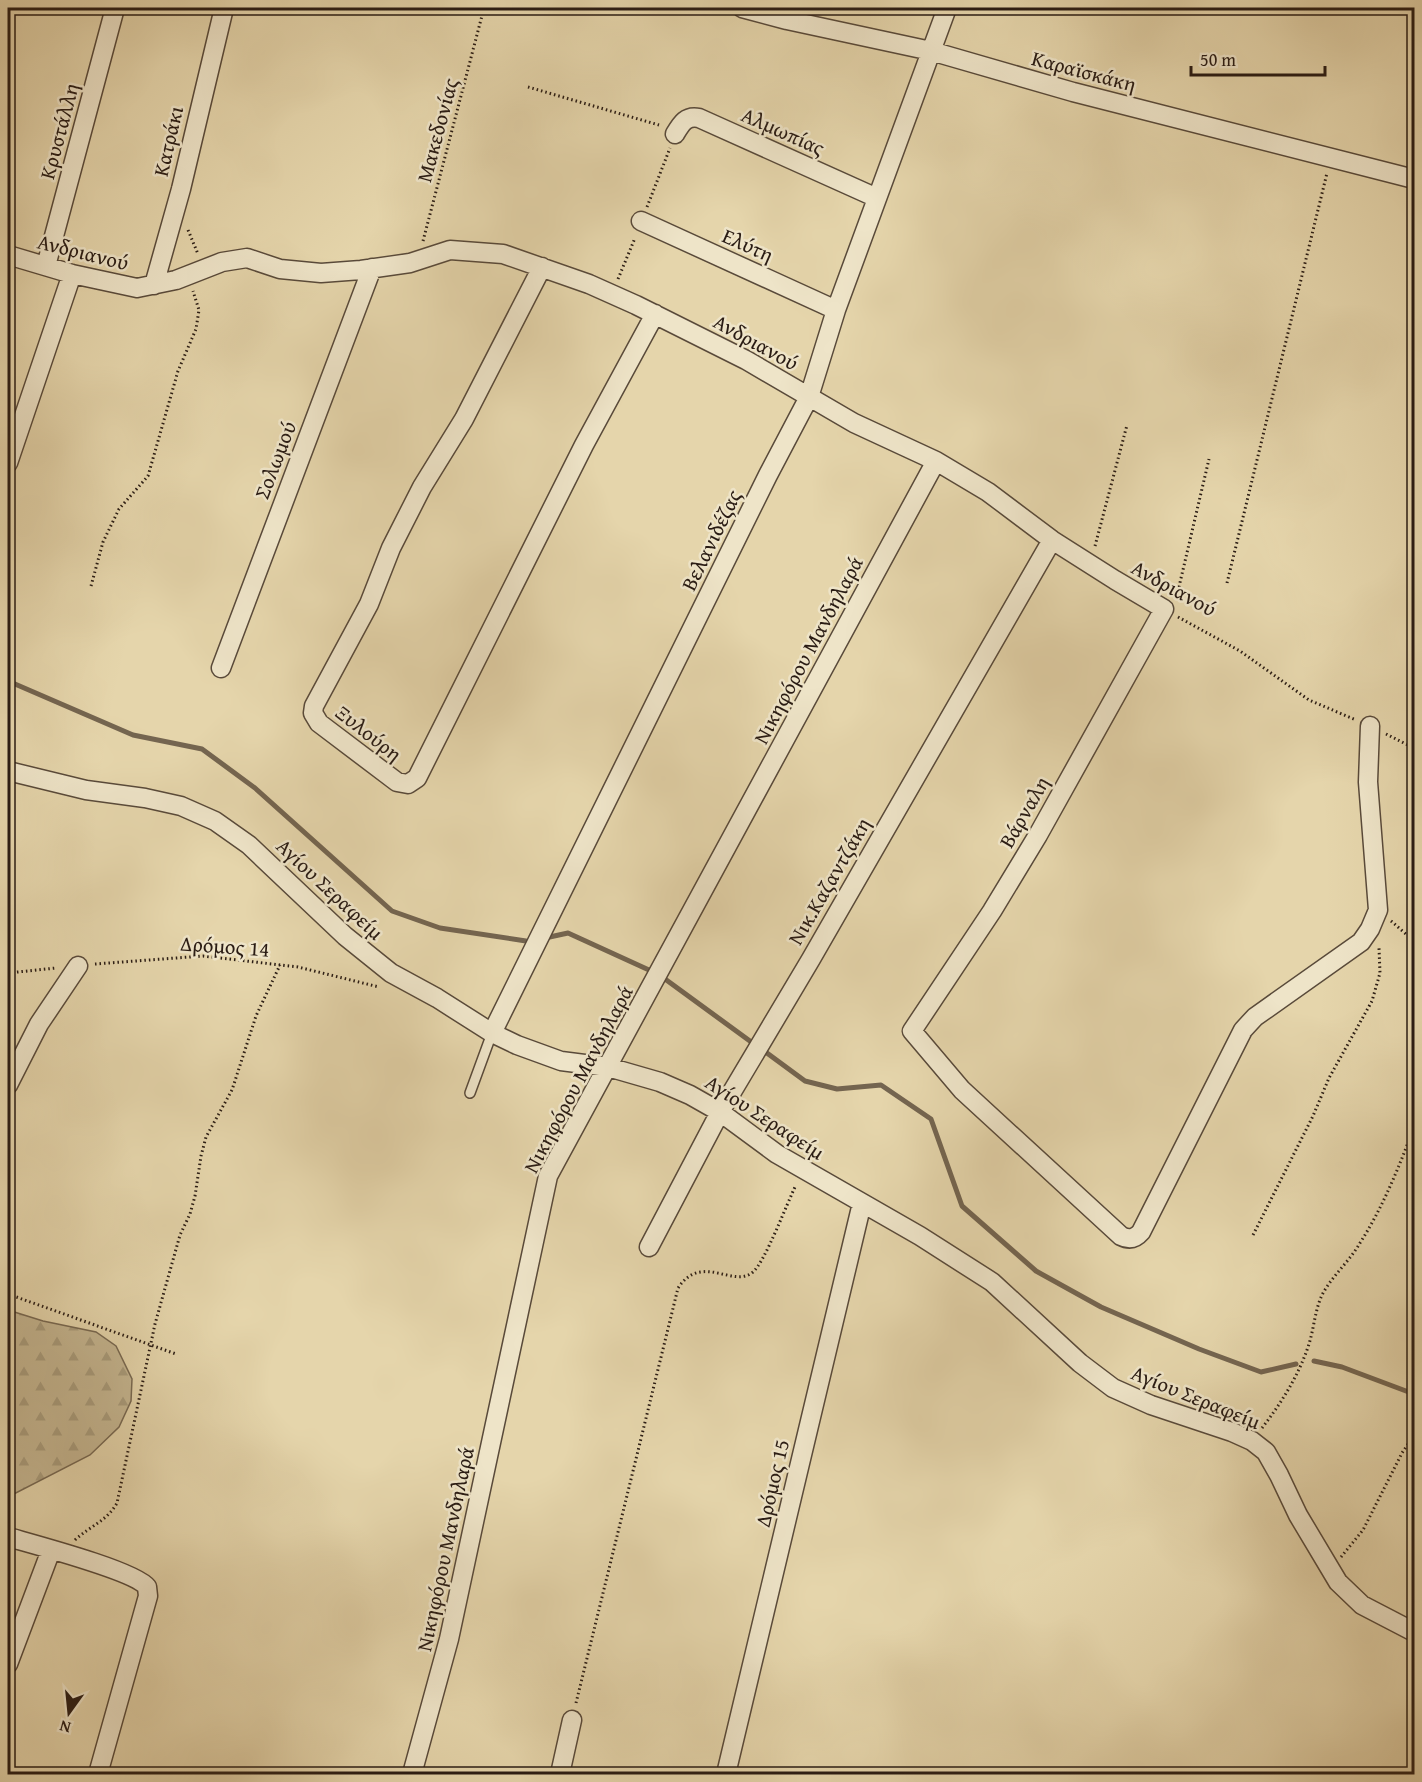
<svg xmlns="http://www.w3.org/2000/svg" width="1422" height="1782" viewBox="0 0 1422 1782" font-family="'Gentium Book Plus',serif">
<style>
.forest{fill:url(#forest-firs);stroke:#786952;stroke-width:1.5}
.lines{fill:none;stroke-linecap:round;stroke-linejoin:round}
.stream{stroke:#746550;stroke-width:5}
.lane-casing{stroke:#594a3a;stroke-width:12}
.street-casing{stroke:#594a3a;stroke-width:21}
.path{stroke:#2a1c14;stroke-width:3;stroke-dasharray:1.5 3;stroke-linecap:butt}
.lane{stroke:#eee4c8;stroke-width:9}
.street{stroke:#eee4c8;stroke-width:18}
.labels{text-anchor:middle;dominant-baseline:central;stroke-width:5;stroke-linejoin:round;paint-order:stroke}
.street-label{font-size:21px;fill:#2a1c14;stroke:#eee4c8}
</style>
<defs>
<pattern id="forest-firs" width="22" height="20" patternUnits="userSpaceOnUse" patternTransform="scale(1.5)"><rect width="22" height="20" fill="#c5b691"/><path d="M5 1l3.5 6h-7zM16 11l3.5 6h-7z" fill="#a99c7c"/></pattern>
</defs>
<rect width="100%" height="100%" fill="#e5d5ab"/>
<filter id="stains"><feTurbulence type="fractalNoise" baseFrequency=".00333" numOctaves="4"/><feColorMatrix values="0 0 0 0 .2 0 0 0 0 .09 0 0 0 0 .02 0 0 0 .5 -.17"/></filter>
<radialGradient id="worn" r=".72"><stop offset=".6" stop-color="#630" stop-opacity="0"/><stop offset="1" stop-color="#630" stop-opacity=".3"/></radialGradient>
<path class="forest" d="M8,1310l35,11 53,11 20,14 16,33 -1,22 -12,26 -29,28 -82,42z"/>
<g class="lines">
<path class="stream" d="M8,681l125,54 69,14 53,39 137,123 48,17 86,13
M545,938l23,-5 81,37
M665,979l89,65
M760,1048l45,33 32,8 44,-4 50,34 31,87 74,65 65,36 98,42 62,23 35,-8
M1314,1361l28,6 72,27"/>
<g class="lane-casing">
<path id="lane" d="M470,1093l22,-60"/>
</g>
<g class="street-casing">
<path id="street" d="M742,8l45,12 144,31 142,41 341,87
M675,134c6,-10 11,-19 24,-16l178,80
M641,221l195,89
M8,255l64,19 65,14 39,-8 46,-18 25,-4 33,11 41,4 40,-3 49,-7 40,-13 53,4 86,30 47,21 110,55 108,63 82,38 52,31 64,48 63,40 49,29 -126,226 -46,76 -80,120 50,59 159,146c8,4 14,3 20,-4l102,-202 12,-13 106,-75 9,-13 8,-19 -10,-128 2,-56
M46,266l69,-258
M542,267l-78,152 -42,68 -31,61 -22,56 -55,102 -1,7 6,10 78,59 11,2 9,-6 167,-333 71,-131
M154,285l27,-96 43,-181
M8,463l64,-189
M221,668l151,-400
M8,771l78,19 59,8 36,8 34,15 34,24 96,91 46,37 46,25 55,35 25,12 44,16 47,6 52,15 30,13 30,17 57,42 143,82 72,46 88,81 33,25 38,17 81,27 20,9 14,11 13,23 19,40 40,67 24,23 52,27
M492,1033l276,-558 41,-78 27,-87 111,-302
M8,1085l31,-61 39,-58
M649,1247l71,-135 91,-153 241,-419
M8,1537c24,7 127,34 139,50l1,9 -50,178
M8,1664l43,-114
M412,1774l37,-135 99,-463 388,-715
M560,1774l12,-54
M726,1774l136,-571"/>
</g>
<path class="path" d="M528,87l131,38
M647,207l23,-59
M188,230l10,24
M423,241l61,-233
M618,279l17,-41
M1095,546l32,-121
M1227,583l100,-410
M91,586l12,-44 16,-33 29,-33 30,-105 18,-42 3,-19 -6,-19
M1175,595l3,-4 31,-132
M1178,617l62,34 69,49 47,20
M1386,734l28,14
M1391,921l23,20
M95,964l108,-8 95,11 81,20
M8,973l48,-5
M1253,1235l60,-119 16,-38 43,-77 8,-28 -1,-25
M8,1294l168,60
M1262,1428c20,-26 37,-53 47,-84 5,-16 6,-34 13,-49 10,-19 27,-33 38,-52 23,-36 39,-76 54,-116
M75,1540c15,-14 32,-19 42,-37l38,-179 25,-89 10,-21 5,-18 6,-40 5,-19 26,-47 24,-74 24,-51
M1341,1557l22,-27 39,-77 12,-18
M576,1703l102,-415c24,-36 55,1 75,-16 12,-10 34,-69 43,-87"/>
<use href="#lane" class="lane"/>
<use href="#street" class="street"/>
</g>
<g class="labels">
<g class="street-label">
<text transform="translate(1084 71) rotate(15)">Καραϊσκάκη</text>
<text transform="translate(437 130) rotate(-75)">Μακεδονίας</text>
<text transform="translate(59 131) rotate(-75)">Κρυστάλλη</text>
<text transform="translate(783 131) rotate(24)">Αλμωπίας</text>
<text transform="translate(168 141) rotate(-77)">Κατράκι</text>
<text transform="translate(748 245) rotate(24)">Ελύτη</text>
<text transform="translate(83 252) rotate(14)">Ανδριανού</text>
<text transform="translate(756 342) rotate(29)">Ανδριανού</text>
<text transform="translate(275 460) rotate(-69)">Σολωμού</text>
<text transform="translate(711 540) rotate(-64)">Βελανιδέζας</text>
<text transform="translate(1174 588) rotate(29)">Ανδριανού</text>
<text transform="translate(808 650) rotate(-62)">Νικηφόρου Μανδηλαρά</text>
<text transform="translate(369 733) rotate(38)">Ξυλούρη</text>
<text transform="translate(1024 812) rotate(-60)">Βάρναλη</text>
<text transform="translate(829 881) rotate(-60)">Νικ.Καζαντζάκη</text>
<text transform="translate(330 889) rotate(43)">Αγίου Σεραφείμ</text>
<text transform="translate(225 946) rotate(4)">Δρόμος 14</text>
<text transform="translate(578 1079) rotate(-62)">Νικηφόρου Μανδηλαρά</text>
<text transform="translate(765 1117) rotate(33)">Αγίου Σεραφείμ</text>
<text transform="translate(1196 1397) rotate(22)">Αγίου Σεραφείμ</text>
<text transform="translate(772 1483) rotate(-77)">Δρόμος 15</text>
<text transform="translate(445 1549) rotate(-78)">Νικηφόρου Μανδηλαρά</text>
</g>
</g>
<rect width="1422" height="1782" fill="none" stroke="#e5d5ab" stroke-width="30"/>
<rect x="9" y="9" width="1404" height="1764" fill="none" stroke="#2a1c14" stroke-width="3"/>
<rect x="15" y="15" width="1392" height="1752" fill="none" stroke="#2a1c14" stroke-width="1.5"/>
<g transform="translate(69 1713) rotate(195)" stroke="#eee4c8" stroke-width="4.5" paint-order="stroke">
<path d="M0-4.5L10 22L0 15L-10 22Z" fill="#2a1c14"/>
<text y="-9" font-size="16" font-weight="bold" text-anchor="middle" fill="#2a1c14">N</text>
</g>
<path d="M1191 66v9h134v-9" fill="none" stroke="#2a1c14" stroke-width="3"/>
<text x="1200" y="66" font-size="18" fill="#2a1c14" stroke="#eee4c8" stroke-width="4.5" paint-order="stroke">50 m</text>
<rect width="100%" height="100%" filter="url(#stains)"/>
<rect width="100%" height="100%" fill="url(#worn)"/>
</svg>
